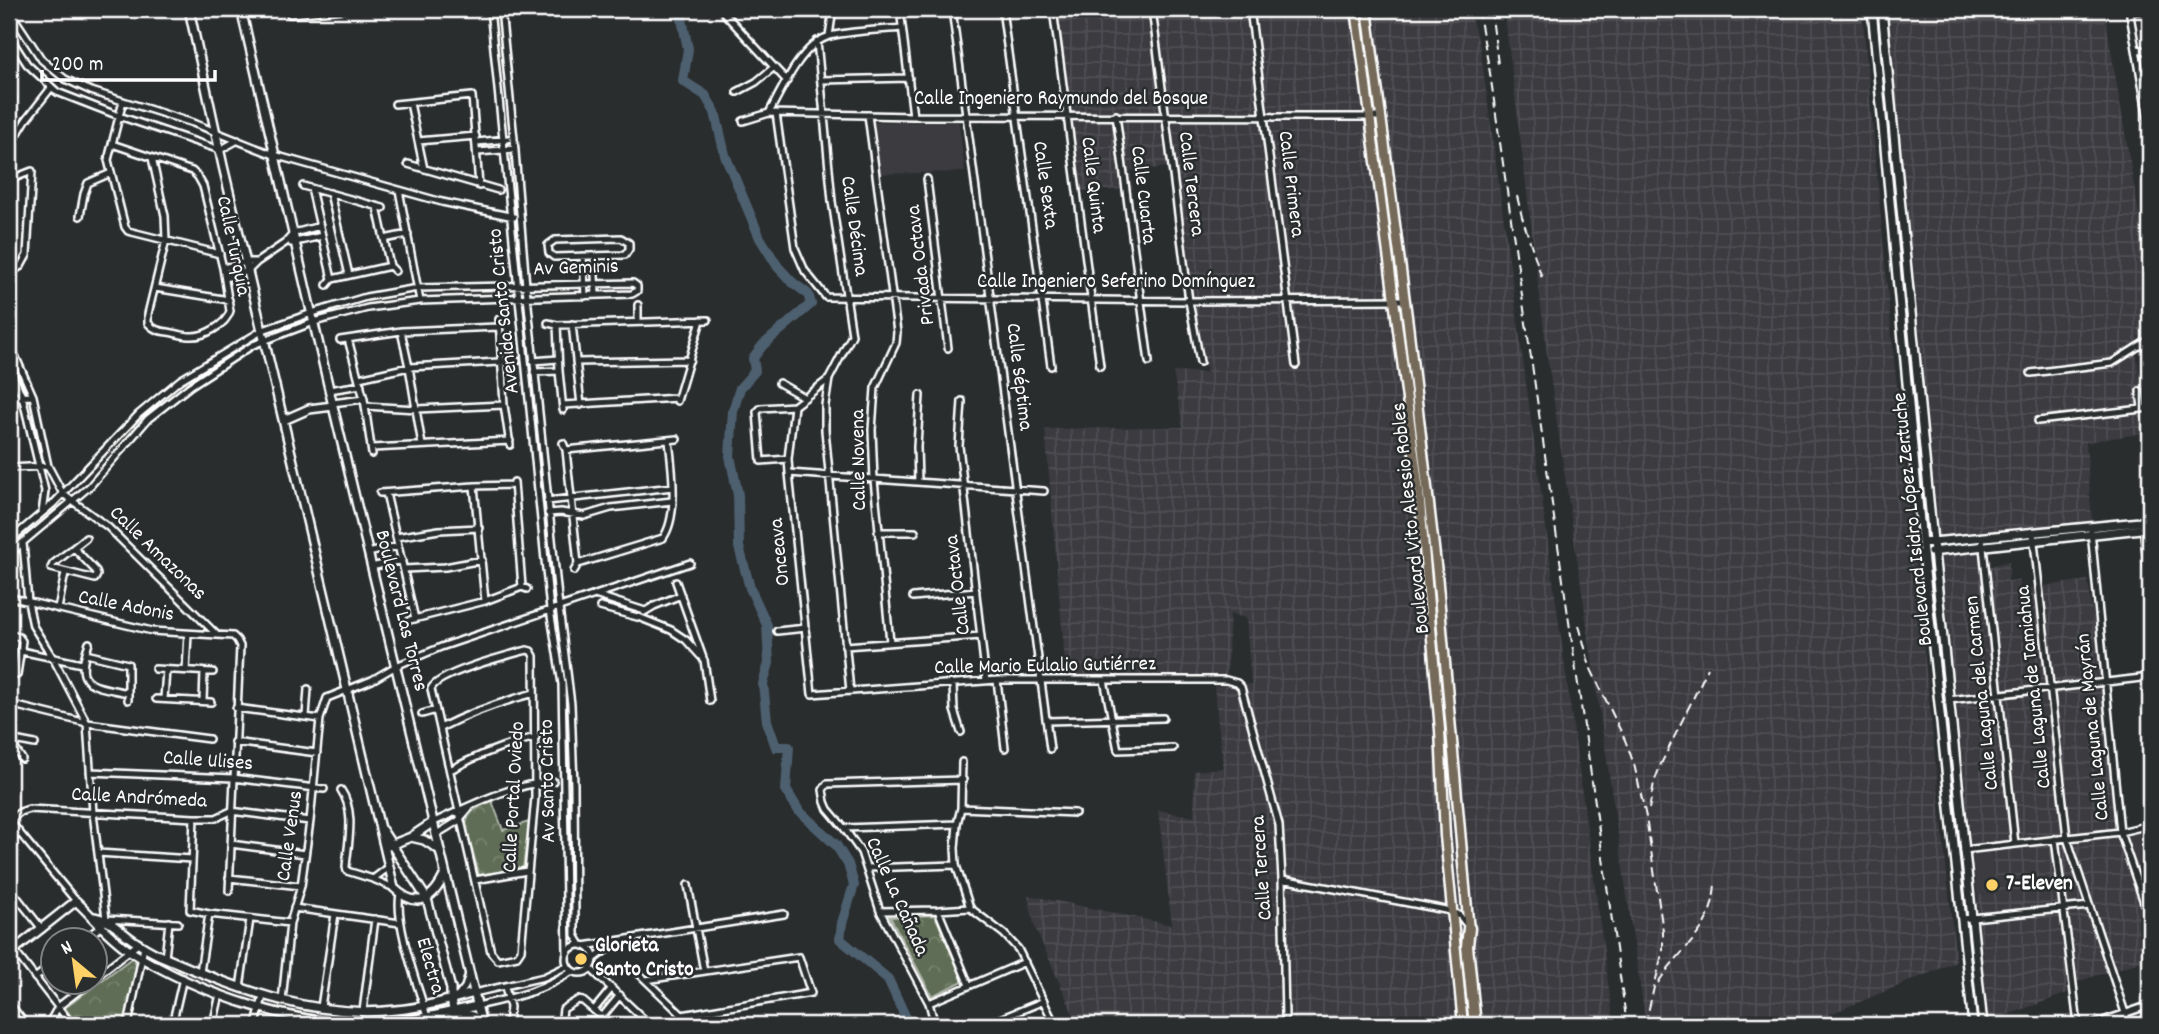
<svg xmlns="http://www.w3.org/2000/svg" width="2159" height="1034" viewBox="0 0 2159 1034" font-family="Dekko,sans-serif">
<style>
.built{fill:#3a3a40}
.industrial{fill:url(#industrial-grid)}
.park{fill:url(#park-crowns);stroke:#afb6aa;stroke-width:2}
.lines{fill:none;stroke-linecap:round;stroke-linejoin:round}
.river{stroke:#4e6070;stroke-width:10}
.street-casing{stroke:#fff;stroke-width:10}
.secondary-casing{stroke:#fff;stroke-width:12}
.primary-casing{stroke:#fff;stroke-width:13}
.highway-casing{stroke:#fff;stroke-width:15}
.street{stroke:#2a2d2e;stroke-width:5}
.secondary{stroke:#2a2d2e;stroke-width:7}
.primary{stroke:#746a5a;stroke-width:8}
.highway{stroke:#746a5a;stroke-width:10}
.rail{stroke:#fff;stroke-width:2;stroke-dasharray:10 5;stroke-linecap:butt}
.poi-dot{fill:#ffd166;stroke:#2a2d2e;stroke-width:2.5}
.labels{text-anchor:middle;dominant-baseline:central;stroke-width:5;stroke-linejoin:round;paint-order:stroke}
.street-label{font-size:21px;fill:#fff;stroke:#2a2d2e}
.poi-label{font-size:21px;font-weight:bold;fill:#fff;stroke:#2a2d2e;text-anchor:start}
</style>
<defs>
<pattern id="industrial-grid" width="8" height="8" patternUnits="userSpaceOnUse" patternTransform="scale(1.75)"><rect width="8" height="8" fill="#3a3a40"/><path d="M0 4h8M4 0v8" fill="none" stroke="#4e4e53"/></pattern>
<pattern id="park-crowns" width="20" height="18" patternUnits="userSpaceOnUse" patternTransform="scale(1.75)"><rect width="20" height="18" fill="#5f6d56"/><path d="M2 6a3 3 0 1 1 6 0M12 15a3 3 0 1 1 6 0" fill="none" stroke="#77836f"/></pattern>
</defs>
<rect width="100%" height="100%" fill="#2a2d2e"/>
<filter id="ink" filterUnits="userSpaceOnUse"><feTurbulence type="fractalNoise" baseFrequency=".0143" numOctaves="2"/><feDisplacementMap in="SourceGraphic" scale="14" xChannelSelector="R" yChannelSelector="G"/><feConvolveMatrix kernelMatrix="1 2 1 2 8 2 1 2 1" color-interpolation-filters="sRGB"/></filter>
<g filter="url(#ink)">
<path class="built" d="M874,122h85l6,50 -84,2z
M2150,824v93l-30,-85z
M1991,852l5,41 -19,2 -5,-40z"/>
<path class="industrial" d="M1054,9h414l12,37 134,979h-536l-44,-100 -6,-30 144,30 -14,-115 36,7v-46l29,-3 -9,-82 37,-2 -5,-66 -16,-4 -3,61 -50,3 -111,-3 -21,-246 138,-2 -10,-55h34l-39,-205 -38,4 3,18 -55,2z
M1504,9h358l29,320 65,633 -152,63h-158l-98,-663z
M1888,9h216l46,270v56l-11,1 -3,14 10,83 -60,9 6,79 -104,12 3,33 18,-5 -1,20 10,-1 2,9 68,-9 34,250 28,88v41l-84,26 2,8 -80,29 -11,-127 19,-2 -5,-41 -19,3 -31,-299z"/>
<path class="park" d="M492,801l11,29 26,-8 -6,46 -44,7 -13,-49c1,-16 14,-19 26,-25z
M935,915l28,66 -31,15 -42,-79z
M133,957l4,9 -13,59h-46l-13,-17z"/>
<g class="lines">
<path class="river" d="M680,9l8,40 -5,32 22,14 10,17 10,43 35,83 18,29 14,15 16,12 3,10 -48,41 -10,13 2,13 -15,17 -7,23 -3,45 8,39 1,52 11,41 17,37 2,38 -6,21 4,37 9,26h13l-3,43 13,21 37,34 12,19 6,21 -12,38 -2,16 48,40 18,39 -1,7"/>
<g class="street-casing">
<path id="street" d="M289,9l1,5 54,-5
M490,9l60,601 12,74 5,269
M501,9l13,130 12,147 33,321 12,97 3,81 1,138v12l6,10
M900,9l13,107
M952,9l98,740
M1002,9l49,357
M1053,9l47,357
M1152,9l37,292 11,61
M1250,9l46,356
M2129,9l21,121
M9,10l33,50 23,19 26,12 102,32 81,32 168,47 72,15
M2130,12l20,-3
M724,13l63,68
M9,36l18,28 30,28 62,24 101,34 18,-10
M829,36l4,-27
M2137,49l13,3
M821,80l88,-2
M9,89l4,9 -4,9
M737,92l19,-10 17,-14
M123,101l-15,59 17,67 3,4 92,23
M410,103l14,66
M395,104l77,-8 7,90
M769,113c13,-24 32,-67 58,-76 17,-6 56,-7 75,-9
M776,113l19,135 10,23 21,26 363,4 216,-1
M868,115l29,217 -1,11 -21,45 -3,42 2,50 16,162
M1116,115l33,247
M743,121l26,-8 144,3 467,1
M418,141l58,-5
M477,142l31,-3
M112,144l80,27 6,6 5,9 20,82 7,43c-4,14 -26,26 -40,25 -7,0 -15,-3 -22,-4 -9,-1 -14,-2 -20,-9v-9l18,-74 -1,-24 -13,-58
M9,148l17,-28 25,-32
M478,152l37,-3
M408,164l90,26
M927,179l21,169
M9,180l23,-9 -5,84 -6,11 -12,8
M303,186l80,22
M311,188l21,91 -5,6
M399,190l21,111
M330,193l19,82
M377,207l13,59 5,5
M80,216l4,-22 4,-11 23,-10
M621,238l8,5v6l-4,6 -71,2 -5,-4 -1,-8 7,-5z
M384,239l24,-5
M291,243l31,-7
M583,256l2,40
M594,256l2,39
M223,268l23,-6h11
M225,278l23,-7 9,-9 28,-19 9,-10 26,-7
M332,279l58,-13
M155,288l74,12
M638,305v17
M499,319l5,86 6,40
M548,323l9,2 151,-5
M572,324l9,81
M557,325l2,46 4,39
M401,331l8,36 13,78
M348,339l16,60 8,55
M340,340l61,-9 97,-4
M9,342l24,54 15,70 15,28 45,33 108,107
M2140,346h10
M533,361l25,-2
M576,362l114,-2
M9,366l13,30 23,95 -3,22
M534,372l25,-1
M2031,373l81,-10 38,-24
M359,378l50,-11 108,-6
M829,379l-4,26v25l25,261
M779,383l26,15
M329,390l32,-5
M2140,391l2,17
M9,397l24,-1
M677,401l24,-81
M962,401l-3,45 27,235
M332,403l32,-4
M563,405l115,-7
M365,406l52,3 87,-4
M794,406l-6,53 1,14 23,221 185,-14h229l11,3 4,4 38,138 3,54 3,137
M794,406l35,-27 23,-44 -20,-134 -15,-160
M2038,421l112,-13
M563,443l3,7 12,114 -4,7
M372,448l138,-7
M566,450l111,-11
M788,459l-27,2 -4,-49 4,-4 33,-2
M9,468l39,-2
M789,473l255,18
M514,482l8,105
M918,482l-1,-35 3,-52
M474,486l11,115
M380,493l94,-7 40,-1
M386,493l29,126
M547,501l126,-14
M548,513l13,-1 23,4 27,-8 61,-7
M2143,525l7,67
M2091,531l29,301 30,88
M878,532h37
M2033,533l34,305 62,187
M396,537l43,-7 40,-2
M1982,538l33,306
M9,541l45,-38 85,-89 41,-34 83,-50 49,-17 54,-16 52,-9 215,-5 4,3v5l-5,3 -212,7 -52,7 -54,14 -61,23 -63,41 -42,33 -58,67 -81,68
M23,543l5,59 5,24 20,32 34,65 6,90 13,106 -6,8 -16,13
M74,548l22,23 1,4 -2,4 -44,-11 2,-4 33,-26
M368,553l30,-7
M578,564l85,-26c16,-22 9,-72 6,-97
M371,567l31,-7
M404,569l41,-2 37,-7
M676,582l27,76
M595,595l50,16
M9,597l143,34 81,5 4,4 3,6 -11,245
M913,597l63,-6
M600,607l41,11 30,12 15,10 18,20 6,41
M58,609l7,-36
M644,612l10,-6 27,-11
M410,620l75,-19 37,-14 5,2
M777,631l29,-3
M9,634l10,3 3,4 -5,34
M89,643c-16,44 2,42 39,50
M845,646l136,-10
M527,650l4,1 3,5 1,141 -14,153 -4,6 -19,4 -7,-8 -60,-263c6,-16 78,-34 96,-39z
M21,651l61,13
M86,654l42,10v36
M155,669l58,3
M186,671l2,-37
M997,680l8,68
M1104,680l14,70 55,-2
M953,684l1,26 7,22
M156,699l55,3
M164,699l2,-29
M1949,700l201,-23
M203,701l1,-29
M9,704l78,19 122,16
M236,708l84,11
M422,714l14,-4
M306,716l2,-27
M1047,721l116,-3
M440,728c31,-16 61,-26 94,-35
M9,739l26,5
M9,740l13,19
M234,742l83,11
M962,762l-1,46 -4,16 -2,24 1,17 14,43 34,26 14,15 37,76
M450,770c28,-15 56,-26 86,-33
M90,772l143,6 91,11
M341,790c15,22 7,52 5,77l1,4 26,8 21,9
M961,808l114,5
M194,818l-4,92 19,4 81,9
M9,820l67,81
M9,821l11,-9 9,-3 165,9h22l15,-7 79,10
M432,823c40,-18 77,-38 121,-42
M845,828l112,-4
M435,835l23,-14 12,-14
M2055,839l23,186
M9,841l10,-8
M231,844l74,10
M1964,850l156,-18 30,-7
M98,853l94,6
M867,868l89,-3
M229,878l72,8
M373,879l16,-12
M1282,879l169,32 9,5 7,9
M475,880l52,-9
M688,885l16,86
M9,887l33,42
M400,894c-6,28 18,92 27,123
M294,908l106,15
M938,910l31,75
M880,911l58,-1 32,-2
M106,919l72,4
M1962,919l128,-13
M9,944l63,81
M566 959a14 14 0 1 1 28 0a14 14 0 1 1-28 0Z
M584,946l200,-32
M165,958l4,-36
M594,959l12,-9 20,-9
M590,968l60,57
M634,969l48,46
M200,972l9,-58
M35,978l17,-13
M94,978l44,-34
M646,980l153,-23 12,36 -129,22 -7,10
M505,987l5,20 -2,18
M240,988l10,-69
M474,993l70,-16 23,-11
M458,996l7,-9 4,-13
M282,1001l8,-78 11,-37 9,-65 10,-102 7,-21 45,-18 24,-14 45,-19 249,-84
M9,1003l17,22
M929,1003l96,-41
M477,1006c34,-8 66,-14 95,-35
M321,1007l14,-93
M594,1010l18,-22
M363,1011l12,-92
M602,1017l18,-22
M48,1025l10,-18 32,-25
M128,1025l16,-78
M172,1025l11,-47
M213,1025l7,-31
M256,1025l7,-29
M561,1025l2,-16 15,-9 5,1 28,24
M935,1025l-6,-22 -49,-92 -19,-59 -17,-24 -16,-19 -3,-7 -2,-12 4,-6 136,-4
M985,1025l59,-24
M2091,1025l59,-20"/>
</g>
<g class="secondary-casing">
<path id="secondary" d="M189,9l34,157 171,722c23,22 39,12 51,-14
M241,9l92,397 149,619
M1872,9l50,534 51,482
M1882,9l51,533 50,483
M284,420l25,-11 24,-3
M1922,543l228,-22
M1931,552l219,-24
M382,830l45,69 24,90v10l5,26
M411,837l13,3 14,9
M388,846l23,-9 21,-14
M94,917c19,3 29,18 45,27 9,6 19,11 29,15 72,31 148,60 228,51 26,-2 52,-10 78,-17
M9,954l67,-53c18,17 33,36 54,50 69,43 171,78 253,73 31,-2 64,-12 94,-18
M455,1024c7,-14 16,-11 26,-2"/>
</g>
<g class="primary-casing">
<path id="primary" d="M1356,9l63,482 21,239 5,106 18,189
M1367,9l41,315 29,249 32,358"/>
</g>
<g class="highway-casing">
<path id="highway" d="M1469,928l-2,18 8,79"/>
</g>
<use href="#street" class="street"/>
<use href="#secondary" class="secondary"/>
<use href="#primary" class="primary"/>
<use href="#highway" class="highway"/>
<path class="rail" d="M1478,9l12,64 137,952
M1491,9l7,55
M1517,196l5,21 20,61
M1579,625l11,42 35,73 9,24 12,53 17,114v19l-18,75
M1649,809l5,-26 6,-17 48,-98
M1658,983c24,-39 54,-47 57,-100"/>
</g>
</g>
<g class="poi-dot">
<circle cx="1992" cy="885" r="7"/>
<circle cx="581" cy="959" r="7"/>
</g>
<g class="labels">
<g class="street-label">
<text x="1061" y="100">Calle Ingeniero Raymundo del Bosque</text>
<text transform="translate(1190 184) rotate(83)">Calle Tercera</text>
<text transform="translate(1290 184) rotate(83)">Calle Primera</text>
<text transform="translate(1044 185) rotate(82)">Calle Sexta</text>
<text transform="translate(1092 185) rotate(83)">Calle Quinta</text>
<text transform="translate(1142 195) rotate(83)">Calle Cuarta</text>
<text transform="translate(853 226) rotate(82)">Calle Décima</text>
<text transform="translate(232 246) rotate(78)">Calle Turquia</text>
<text transform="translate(922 265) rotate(-97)">Privada Octava</text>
<text transform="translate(576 269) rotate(-2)">Av Geminis</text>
<text x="1116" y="283">Calle Ingeniero Seferino Domínguez</text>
<text transform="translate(505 311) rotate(-96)">Avenida Santo Cristo</text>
<text transform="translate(1018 377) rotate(83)">Calle Séptima</text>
<text transform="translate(860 460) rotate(-91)">Calle Novena</text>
<text transform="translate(1412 518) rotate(-96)">Boulevard Vito Alessio Robles</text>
<text transform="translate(1914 519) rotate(-96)">Boulevard Isidro López Zertuche</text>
<text transform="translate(781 552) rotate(-96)">Onceava</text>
<text transform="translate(157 554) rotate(44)">Calle Amazonas</text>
<text transform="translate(959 585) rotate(-97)">Calle Octava</text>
<text transform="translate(126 607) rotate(11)">Calle Adonis</text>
<text transform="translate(400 611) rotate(76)">Boulevard Las Torres</text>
<text transform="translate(1045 667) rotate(-1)">Calle Mario Eulalio Gutiérrez</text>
<text transform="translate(2035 687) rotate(-96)">Calle Laguna de Tamiahua</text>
<text transform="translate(1983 693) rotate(-96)">Calle Laguna del Carmen</text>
<text transform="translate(2094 727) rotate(-96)">Calle Laguna de Mayrán</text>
<text transform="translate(208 762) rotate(4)">Calle Ulises</text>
<text transform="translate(549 781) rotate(-91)">Av Santo Cristo</text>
<text transform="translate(515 797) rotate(-87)">Calle Portal Oviedo</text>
<text transform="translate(139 799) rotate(3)">Calle Andrómeda</text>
<text transform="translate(291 836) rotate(-82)">Calle Venus</text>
<text transform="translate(1263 868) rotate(-94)">Calle Tercera</text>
<text transform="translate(896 897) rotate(66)">Calle La Cañada</text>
<text transform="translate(429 966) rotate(74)">Electra</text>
</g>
<g class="poi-label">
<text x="2006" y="885">7-Eleven</text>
<text x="595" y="947">Glorieta<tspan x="595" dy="24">Santo Cristo</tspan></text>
</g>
</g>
<rect width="2159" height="1034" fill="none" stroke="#2a2d2e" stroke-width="35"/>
<rect x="18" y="18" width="2124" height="999" fill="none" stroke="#fff" stroke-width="2.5" filter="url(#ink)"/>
<g transform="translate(74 961) rotate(331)"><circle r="33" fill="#2a2d2e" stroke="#7f8182" stroke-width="2"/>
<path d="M0-5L12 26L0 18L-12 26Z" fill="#ffd166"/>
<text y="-10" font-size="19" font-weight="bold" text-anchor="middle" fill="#ffffff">N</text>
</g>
<path d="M42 70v10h173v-10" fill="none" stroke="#ffffff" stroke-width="3.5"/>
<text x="52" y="70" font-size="21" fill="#ffffff" stroke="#2a2d2e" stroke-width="5" paint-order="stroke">200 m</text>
</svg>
